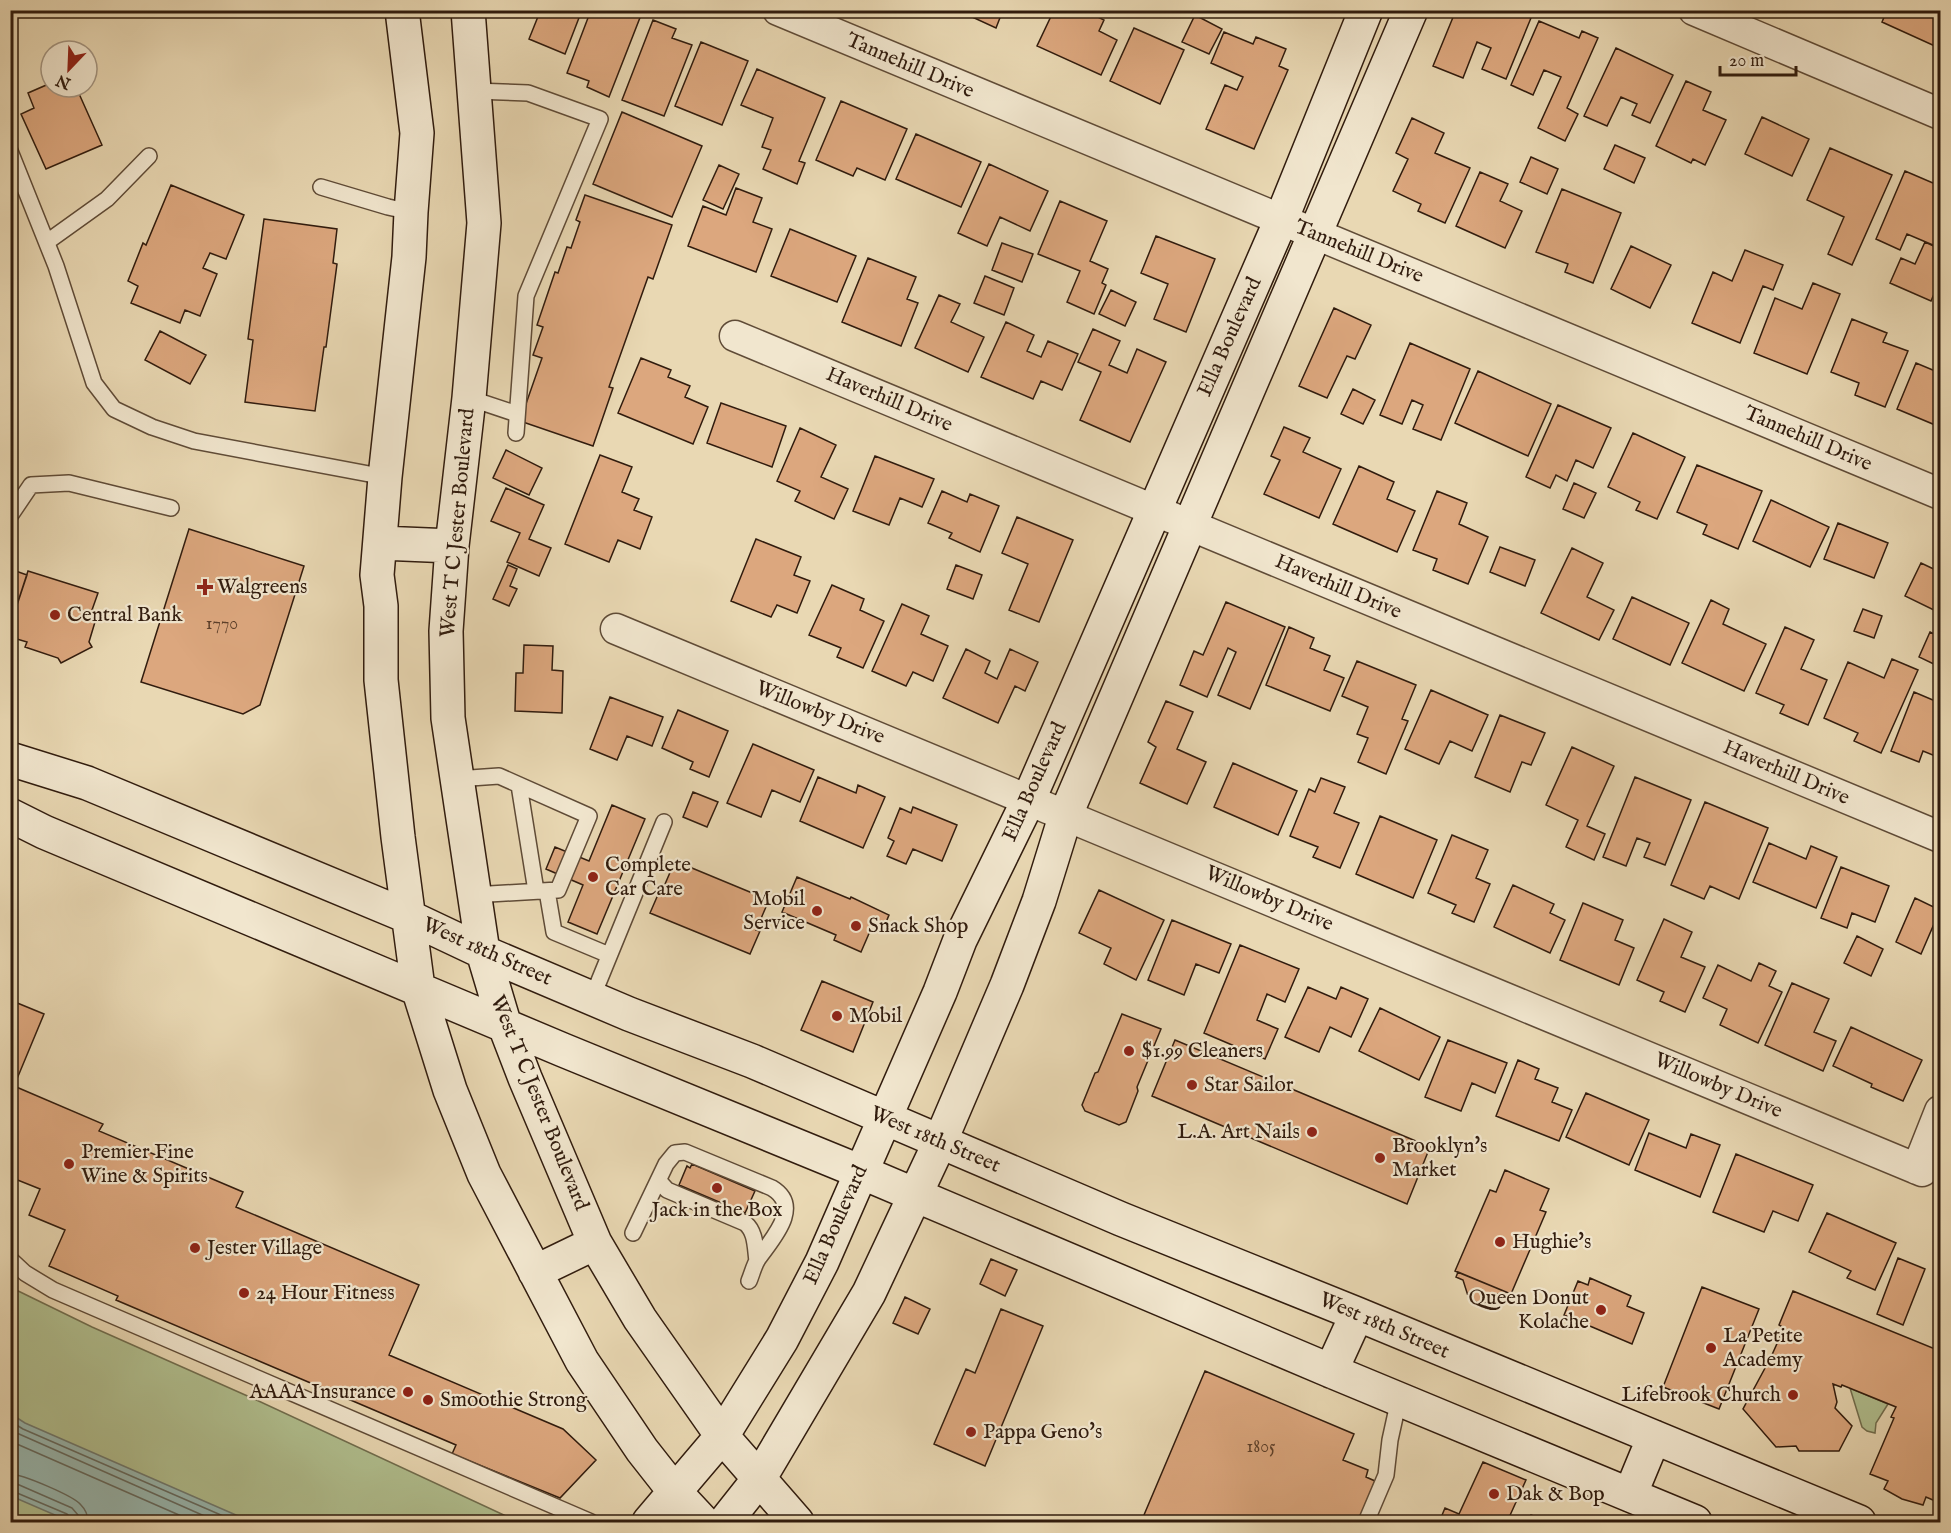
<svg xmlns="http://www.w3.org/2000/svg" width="1951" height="1533" viewBox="0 0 1951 1533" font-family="'IM FELL English',serif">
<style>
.green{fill:#b1c090;stroke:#716e4f;stroke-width:1.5}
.water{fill:#98b9b2;stroke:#6f7a70;stroke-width:1.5}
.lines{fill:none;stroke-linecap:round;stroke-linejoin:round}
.shore{stroke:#646a60;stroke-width:1.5}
.building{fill:#dca77e;stroke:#311c0e;stroke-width:1.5}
.lane-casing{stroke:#5f4b37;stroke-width:18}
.street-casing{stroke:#5f4b37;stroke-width:33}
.secondary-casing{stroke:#311c0e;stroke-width:36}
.lane{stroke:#f1e6ce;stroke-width:15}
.street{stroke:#f1e6ce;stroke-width:30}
.secondary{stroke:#f1e6ce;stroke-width:33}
.poi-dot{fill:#8f2418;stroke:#f1e6ce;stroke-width:2}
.labels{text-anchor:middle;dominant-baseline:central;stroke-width:4.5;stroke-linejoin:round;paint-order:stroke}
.number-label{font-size:18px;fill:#5c3f2a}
.street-label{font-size:21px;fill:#311c0e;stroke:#f1e6ce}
.poi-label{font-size:21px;fill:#311c0e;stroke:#f1e6ce;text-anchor:start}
</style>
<rect width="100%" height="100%" fill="#e9d8b3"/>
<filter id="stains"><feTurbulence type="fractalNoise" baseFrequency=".00333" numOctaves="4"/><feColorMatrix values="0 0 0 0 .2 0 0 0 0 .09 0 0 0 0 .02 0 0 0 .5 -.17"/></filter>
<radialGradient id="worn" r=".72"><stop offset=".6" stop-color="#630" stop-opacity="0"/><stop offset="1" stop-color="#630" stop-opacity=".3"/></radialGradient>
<path class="green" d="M10,1287l82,40 160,71 267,124h-508z
M1850,1388l38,16 -12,19 -1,10 -8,-2 -5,-4z"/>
<path class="water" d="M11,1414l14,9 227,99h-181l-60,-26z"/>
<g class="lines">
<path class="shore" d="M10,1421l13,8 214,93
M10,1430l208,92
M10,1441l185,81
M10,1474c12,0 64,22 71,31 5,5 7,11 7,17
M10,1483l7,1 55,24 6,7 1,7
M10,1490l57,24 4,4v4"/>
</g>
<path class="building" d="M532,10h50l-17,44 -36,-15 10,-25z
M591,10h40l10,5 -32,82 -22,-10 2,-6 -22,-8z
M957,10h46l-7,18z
M1054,10h30l20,10 -5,11 18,9 -16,35 -64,-29z
M1456,10h58l17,8 -25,61 -24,-10 9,-21 -14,-6 -14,36 -30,-12z
M1887,10h53v31l-3,6 -55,-25z
M1195,15l27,14 -13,25 -27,-12z
M653,20l23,9 -4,9 20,7 -28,71 -42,-16z
M1539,21l40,17 3,-7 16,7 -31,70 11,6 -13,27 -27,-13 23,-51 -17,-7 -11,25 -22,-10z
M1134,28l50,22 -24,54 -50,-23z
M1224,32l29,12 3,-7 30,12 -7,17 9,4 -34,79 -48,-20 19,-44 12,5 6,-13 -32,-14z
M701,42l47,19 -26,64 -47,-19z
M1616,48l57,27 -23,48 -18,-8 5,-11 -16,-7 -14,29 -23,-10z
M757,69l68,29 -26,63 6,2 -8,21 -34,-15 8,-19 -9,-3 11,-29 -32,-13z
M1686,81l25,11 -8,18 23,10 -21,45 -12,-6 -2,4 -35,-17z
M51,83v4h25l26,58 -56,24 -25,-55 13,-6 -6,-15z
M841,101l66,28 -22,51 -28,-12 -4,8 -37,-16z
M622,112l80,34 -30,71 -79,-33z
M1762,117l47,22 -17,37 -47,-22z
M1412,118l32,15 -9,20 35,15 -25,55 -27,-12 3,-7 -28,-13 15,-32 -12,-6z
M916,134l65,28 -20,45 -65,-28z
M1615,145l30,13 -11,25 -30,-14z
M1830,148l62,27 -40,90 -24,-11 16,-37 -37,-17z
M1531,157l27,12 -11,25 -27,-12z
M989,164l59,27 -18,40 -30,-14 -13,29 -29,-13z
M719,165l20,9 -16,35 -20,-9z
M1905,171l35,15v62l-33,-14 -7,16 -24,-11z
M1480,172l28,12 -8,17 22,10 -17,37 -49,-22z
M171,185l73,30 -18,44 -16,-6 -7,15 14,6 -17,42 -15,-6 -5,13 -49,-20 7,-17 -10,-5 15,-38 3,2z
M736,188l26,10 -9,24 19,7 -16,43 -68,-26 15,-40 23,9z
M1562,189l59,24 -28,70 -28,-11 3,-8 -32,-12z
M585,195l87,30 -19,54 -5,-2 -39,110 4,1 -20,58 -73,-25 22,-63 -9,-3 10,-28 -6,-2 18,-53 3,1 9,-26 4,1 9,-26 -4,-2z
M1060,201l47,20 -17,40 18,8 -6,14 4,2 -12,29 -27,-12 13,-31 -42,-17z
M264,219l73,10 -4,34 4,1 -11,83h-2l-9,64 -70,-9 8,-62 -5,-1z
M790,229l66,27 -19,46 -66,-26z
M1156,236l59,23 -29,73 -32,-13 14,-35 -27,-11z
M1925,242l15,7v31l-9,21 -41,-18 11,-25 14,6z
M1002,243l31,11 -11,28 -30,-12z
M1631,246l40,19 -21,43 -39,-19z
M1745,250l38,15 -10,25 -10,-4 -23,57 -48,-20 21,-51 19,9z
M868,258l48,19 -9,22 11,4 -17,43 -59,-24z
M985,276l29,12 -10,27 -30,-12z
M1813,283l27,11 -33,80 -53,-21 21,-55 27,11z
M1111,290l25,12 -11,24 -26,-12z
M939,295l21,9 -9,18 33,15 -16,35 -53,-24z
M1334,308l37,17 -16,34 -8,-3 -20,42 -28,-12z
M1852,319l35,14 -4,9 25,9 -23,56 -30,-12 4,-12 -28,-11z
M1006,322l28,13 -7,16 14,6 7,-16 30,13 -16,36 -21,-9 -8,18 -52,-22z
M1093,329l27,12 -11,24 18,8 10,-24 29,13 -36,80 -50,-22 21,-48 -23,-10z
M160,331l46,24 -16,29 -45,-24z
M1410,343l60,26 -29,71 -28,-11 10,-24 -11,-5 -10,24 -22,-9z
M641,358l30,12 -3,7 22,9 -5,11 23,10 -15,37 -75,-31z
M1916,363l24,10v54l-43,-18z
M1478,371l73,33 -23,52 -73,-33z
M1353,389l22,11 -12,24 -22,-10z
M721,403l65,23 -14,41 -65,-24z
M1558,405l53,23 -18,40 -17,-8 -9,21 -11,-6 -6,13 -24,-11z
M1284,427l26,11 -7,14 38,17 -22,49 -55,-24 16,-34 -9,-4z
M800,428l36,17 -15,32 27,12 -14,30 -39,-18 5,-10 -23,-10z
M1633,433l52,24 -28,62 -21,-9 4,-8 -32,-15z
M506,450l36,18 -13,27 -36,-17z
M600,455l32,12 -10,25 17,7 -5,11 18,7 -12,32 -22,-9 -9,22 -44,-18z
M875,456l59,23 -12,28 -22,-9 -11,27 -36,-14z
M1697,465l65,26 -24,58 -35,-15 4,-9 -30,-13z
M1359,466l35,16 -7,17 28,12 -18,41 -64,-28z
M1574,483l22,10 -12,25 -21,-9z
M506,488l38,17 -15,34 22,9 -12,28 -32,-14 13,-29 -29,-12z
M942,491l25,11 3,-8 29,12 -19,46 -31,-14 3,-5 -24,-10z
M1437,491l30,12 -8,21 29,13 -20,47 -35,-14 4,-11 -24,-9z
M1771,500l58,27 -19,40 -57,-26z
M1017,517l56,23 -34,82 -30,-12 19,-46 -26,-11z
M1838,523l50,20 -14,35 -50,-19z
M189,529l115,37 -44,139 -17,9 -102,-32z
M756,539l45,18 -7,18 16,6 -13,32 -20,-8 -6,12 -40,-16z
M1500,547l35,13 -10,26 -35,-14z
M1572,548l31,15 -16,34 27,13 -15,30 -58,-27z
M1921,563l19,9v41l-35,-17z
M508,565l9,4 -7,17 7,3 -8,17 -16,-7z
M956,565l26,10 -9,24 -26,-10z
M10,569l17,6 -14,42 -3,-1z
M28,571l70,22 -6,17 6,2 -9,30 3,5 -31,16 -3,-5 -33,-11 2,-5 -17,-5v-11z
M832,585l32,14 -4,11 24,11 -21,47 -26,-11 4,-9 -32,-13z
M1632,597l57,26 -19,42 -57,-26z
M1711,600l18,9 -6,15 43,20 -22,47 -62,-28z
M1226,602l59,25 -35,82 -32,-14 18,-43 -8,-4 -21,49 -27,-12 14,-34 9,4z
M902,604l27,12 -8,18 27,12 -15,35 -20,-9 -7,14 -34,-15z
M1863,609l19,7 -8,22 -20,-7z
M1289,627l25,11 -4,10 20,8 -6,14 20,8 -14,33 -64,-26z
M1785,627l29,13 -13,29 26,11 -19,45 -28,-12 4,-8 -28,-12z
M1930,632l10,5v30l-21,-10z
M524,645l29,1 -1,24 11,1 -1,42 -47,-2 1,-38h7z
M966,649l24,12 -5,12 12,6 13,-30 28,13 -13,29 -10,-5 -17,37 -55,-25z
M1892,659l26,11 -37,83 -27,-12 4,-8 -34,-15 24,-56 36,16z
M1357,661l59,24 -14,34 6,2 -22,53 -28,-12 10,-24 -11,-4 11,-27 -26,-11z
M1431,690l57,25 -16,36 -22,-10 -11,23 -34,-15z
M1914,692l26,11v55l-17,-7 -4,11 -28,-11z
M610,697l53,20 -11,29 -25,-10 -10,24 -27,-11z
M1166,701l27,11 -16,37 29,13 -19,42 -47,-21 16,-36 -8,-5z
M678,710l50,21 -19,46 -19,-8 3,-7 -31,-14z
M1500,715l45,18 -14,32 -9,-3 -12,30 -35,-15z
M753,744l61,26 -14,32 -28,-12 -11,27 -34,-14z
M1572,747l42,19 -27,60 18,8 -11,26 -28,-13 12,-27 -32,-15z
M1233,763l64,28 -19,44 -64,-28z
M818,777l38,16 2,-8 27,12 -22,51 -63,-27z
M1635,777l56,23 -26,65 -21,-8 6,-14 -13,-5 -11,28 -23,-9z
M1321,778l24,9 -11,26 25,10 -19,45 -27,-11 5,-10 -28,-11 19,-47 6,3z
M693,792l25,10 -11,25 -24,-10z
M1705,802l63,26 -29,71 -29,-13 -6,13 -33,-14z
M612,805l33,14 -48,115 -29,-12 15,-37 -37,-16 9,-22 34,14z
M913,807l44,18 -15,36 -29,-12 -7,15 -19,-8 7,-15 -6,-3 12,-30 11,5z
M1380,816l57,24 -24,58 -57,-24z
M1452,835l36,15 -12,28 14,6 -16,38 -22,-9 4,-8 -28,-12z
M1769,843l37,16 5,-13 26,11 -21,51 -63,-26z
M675,861l94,39 -13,30 4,1 -10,23 -100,-41 10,-23 2,1z
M1841,867l48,19 -14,36 -23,-9 -5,15 -26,-10z
M797,877l53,22 1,-2 38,18 -5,12 -10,-5 -13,30 -27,-12 2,-5 -54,-23z
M1513,885l41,19 -4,9 15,7 -15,33 -56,-26z
M1099,890l65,30 -28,60 -32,-16 7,-16 -32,-15z
M1915,898l25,12 -19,44 -25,-12z
M1583,903l40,17 -8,20 19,8 -15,37 -59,-25z
M1664,919l28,13 -11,25 24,10 -20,45 -25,-11 4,-9 -27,-12z
M1172,920l59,24 -12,29 -23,-9 -12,31 -36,-15z
M1857,936l26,13 -12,27 -27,-13z
M1240,945l59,24 -14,33 -18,-8 -10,26 21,9 -13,30 -61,-26z
M1759,963l17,8 -7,15 13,6 -24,51 -38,-18 7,-16 -24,-11 15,-33 33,16z
M822,981l51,21 -20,50 -52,-22z
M1792,983l37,16 -15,33 22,9 -13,30 -58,-26z
M1308,987l28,12 5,-12 27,12 -17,38 -21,-10 -11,25 -34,-15z
M10,1000l34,14 -30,72 89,38 -4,7 144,61 -7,15 183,78 -30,70 174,74 33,31 -36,38 -108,-44 4,-9 -340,-145 2,-4 -69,-30 16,-36 -36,-15 11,-26 -30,-12z
M1380,1008l60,29 -21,43 -60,-29z
M1122,1014l39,15 -24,58 1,4 -12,31 -7,3 -34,-14 -3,-6 13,-32 3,-1z
M1851,1027l71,33 -19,41 -32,-14 1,-3 -39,-18z
M1175,1040l255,107 -23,57 -255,-108z
M1448,1040l59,23 -12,30 -23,-10 -11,28 -36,-14z
M1518,1060l21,9 -4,10 23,9 -6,14 20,8 -13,31 -63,-25z
M1586,1093l63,27 -20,45 -63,-28z
M1649,1133l37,15 5,-14 29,11 -20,52 -65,-27z
M1736,1154l77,31 -15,36 -25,-10 -9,21 -51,-20z
M692,1164l63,27 -10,22 -66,-28 8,-19 3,2z
M1505,1170l44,19 -9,21 6,2 -35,82 -56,-23 35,-81 6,2z
M1827,1213l69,30 -21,47 -28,-12 4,-7 -42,-19z
M1898,1258l27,11 -22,56 -26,-11z
M991,1259l26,11 -12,26 -25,-12z
M1458,1272l48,20 -2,4 -8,-2 -2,6 -13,4 -12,-5 -6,-19 -7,-3z
M1590,1278l41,18 -4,10 17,7 -12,31 -68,-29 14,-34 10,4z
M1702,1287l57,22 -40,100 -56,-22z
M1793,1291l147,60v152l-14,-6 -3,8 -21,-6 -18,-10 4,-8 -18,-7 24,-56 -3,-1 5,-10 -54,-22 -1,2 -8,-3 4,18 -2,6 17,18 -13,25h-40l-3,-5 -20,1 -33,-38 28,-52 13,-29 -5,-3z
M905,1297l25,12 -12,25 -25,-11z
M1001,1309l42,17 -58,140 -51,-22 32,-75 9,4z
M1205,1371l149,63 -11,26 25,10 -2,7 9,4 -17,41h-217z
M1483,1462l43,18 -19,42h-62l-5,-2 5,-12 14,6z
M1531,1515l18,7h-28l2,-6 6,3z"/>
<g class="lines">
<g class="lane-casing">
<path id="lane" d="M474,91l54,2 72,26 -74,177 -10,137
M10,151l46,115 38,117 20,26 38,18 42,14 191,36
M321,187l67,20 23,5
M47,242l60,-43 42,-43
M469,398l48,16
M10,516l21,-31 38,-2 102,25
M456,779l43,-3 90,40 -31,74 -85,5
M519,785l17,106
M547,891l7,41 55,23
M592,998l72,-176
M659,1181l8,9 78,33c11,9 10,24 12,38
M633,1233l33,-69 9,-11 10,-1 87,36c31,19 0,51 -14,71 -4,6 -6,15 -9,22
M10,1259l15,14 28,17 538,232
M1366,1522l20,-47 4,-35 9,-41"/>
</g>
<g class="street-casing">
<path id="street" d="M778,10l1162,484
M1694,10l246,104
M735,336l1205,501
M616,629l1306,542
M1917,1169l23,-58"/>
</g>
<g class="secondary-casing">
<path id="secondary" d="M402,10l15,123 -6,79 -2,45 -24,220 -8,98 4,31v74l17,157 20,151 32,102 34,84 98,187 60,89 33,42 28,30
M468,10l16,213 -15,175 -17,148 -6,85 2,87 35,234 22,74 20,52 70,165 45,76 82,117 75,86
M380,543l72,3
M10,759l77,24 322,134 74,35 146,62 123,47 369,158 236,95 502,208
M10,815l34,17 519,218 298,122 470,199 364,151
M535,1272l60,-29
M1331,1371l26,-57
M1630,1495l24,-58
M649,1522l73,-86 60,-97 40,-77 118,-270 20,-52 69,-141 252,-579 85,-210
M725,1522l34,-43 110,-186 71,-151 67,-157 32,-84 27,-87 345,-804"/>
</g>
<use href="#lane" class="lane"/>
<use href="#street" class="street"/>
<use href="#secondary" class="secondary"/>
</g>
<g class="poi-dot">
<path d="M202 578h6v6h6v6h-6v6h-6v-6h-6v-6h6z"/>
<circle cx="55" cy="615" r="6"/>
<circle cx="593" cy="877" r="6"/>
<circle cx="817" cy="911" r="6"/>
<circle cx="856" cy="926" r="6"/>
<circle cx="837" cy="1016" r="6"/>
<circle cx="1129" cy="1051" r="6"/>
<circle cx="1192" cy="1085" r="6"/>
<circle cx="1312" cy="1132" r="6"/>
<circle cx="1380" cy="1158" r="6"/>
<circle cx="69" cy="1164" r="6"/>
<circle cx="717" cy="1188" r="6"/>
<circle cx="1500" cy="1242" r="6"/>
<circle cx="195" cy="1248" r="6"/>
<circle cx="244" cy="1293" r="6"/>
<circle cx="1601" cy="1310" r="6"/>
<circle cx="1711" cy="1348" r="6"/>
<circle cx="408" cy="1392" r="6"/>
<circle cx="1793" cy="1395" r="6"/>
<circle cx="428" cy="1400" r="6"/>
<circle cx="971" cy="1432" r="6"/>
<circle cx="1494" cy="1494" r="6"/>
</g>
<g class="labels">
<g class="number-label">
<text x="222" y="624">1770</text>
<text x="1261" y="1447">1805</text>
</g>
<g class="street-label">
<text transform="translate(910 66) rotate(23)">Tannehill Drive</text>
<text transform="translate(1359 252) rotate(22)">Tannehill Drive</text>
<text transform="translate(1230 337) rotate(-66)">Ella Boulevard</text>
<text transform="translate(889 400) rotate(23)">Haverhill Drive</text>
<text transform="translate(1808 439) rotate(23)">Tannehill Drive</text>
<text transform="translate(458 523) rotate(-85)">West T C Jester Boulevard</text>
<text transform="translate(1338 587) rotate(23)">Haverhill Drive</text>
<text transform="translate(820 713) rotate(22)">Willowby Drive</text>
<text transform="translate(1786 773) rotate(23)">Haverhill Drive</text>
<text transform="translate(1035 782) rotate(-66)">Ella Boulevard</text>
<text transform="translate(1269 899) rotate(23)">Willowby Drive</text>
<text transform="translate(487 952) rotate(24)">West 18th Street</text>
<text transform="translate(1718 1086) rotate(23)">Willowby Drive</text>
<text transform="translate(539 1103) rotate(68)">West T C Jester Boulevard</text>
<text transform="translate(935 1140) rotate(23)">West 18th Street</text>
<text transform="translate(836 1225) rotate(-66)">Ella Boulevard</text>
<text transform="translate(1384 1326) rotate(23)">West 18th Street</text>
</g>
<g class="poi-label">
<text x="217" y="587">Walgreens</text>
<text x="67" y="615">Central Bank</text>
<text x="605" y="865">Complete<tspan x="605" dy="24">Car Care</tspan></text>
<text x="805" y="899" text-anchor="end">Mobil<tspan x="805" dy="24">Service</tspan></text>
<text x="868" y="926">Snack Shop</text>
<text x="849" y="1016">Mobil</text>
<text x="1141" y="1051">$1.99 Cleaners</text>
<text x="1204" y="1085">Star Sailor</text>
<text x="1300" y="1132" text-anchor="end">L.A. Art Nails</text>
<text x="1392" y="1146">Brooklyn's<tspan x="1392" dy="24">Market</tspan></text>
<text x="81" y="1152">Premier Fine<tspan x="81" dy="24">Wine &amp; Spirits</tspan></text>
<text x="717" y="1210" text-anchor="middle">Jack in the Box</text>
<text x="1512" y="1242">Hughie's</text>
<text x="207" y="1248">Jester Village</text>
<text x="256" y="1293">24 Hour Fitness</text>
<text x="1589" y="1298" text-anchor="end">Queen Donut<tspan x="1589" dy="24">Kolache</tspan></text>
<text x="1723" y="1336">La Petite<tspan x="1723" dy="24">Academy</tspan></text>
<text x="396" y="1392" text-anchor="end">AAAA Insurance</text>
<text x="1781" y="1395" text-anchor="end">Lifebrook Church</text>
<text x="440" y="1400">Smoothie Strong</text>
<text x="983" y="1432">Pappa Geno's</text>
<text x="1506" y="1494">Dak &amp; Bop</text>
</g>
</g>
<rect width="1951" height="1533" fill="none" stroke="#e9d8b3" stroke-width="36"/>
<rect x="12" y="12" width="1927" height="1509" fill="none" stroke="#311c0e" stroke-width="3"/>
<rect x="18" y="18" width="1915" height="1497" fill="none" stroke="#311c0e" stroke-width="1.5"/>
<g transform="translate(69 69) rotate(203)"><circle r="28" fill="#f1e6ce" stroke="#a49581" stroke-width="1.5"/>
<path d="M0-4.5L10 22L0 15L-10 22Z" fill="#8f2418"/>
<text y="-9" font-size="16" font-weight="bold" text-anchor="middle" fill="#311c0e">N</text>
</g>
<path d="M1720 66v9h76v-9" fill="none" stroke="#311c0e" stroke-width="3"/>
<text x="1729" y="66" font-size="18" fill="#311c0e" stroke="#f1e6ce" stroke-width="4.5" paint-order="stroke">20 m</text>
<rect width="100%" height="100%" filter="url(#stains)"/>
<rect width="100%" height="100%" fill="url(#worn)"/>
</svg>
